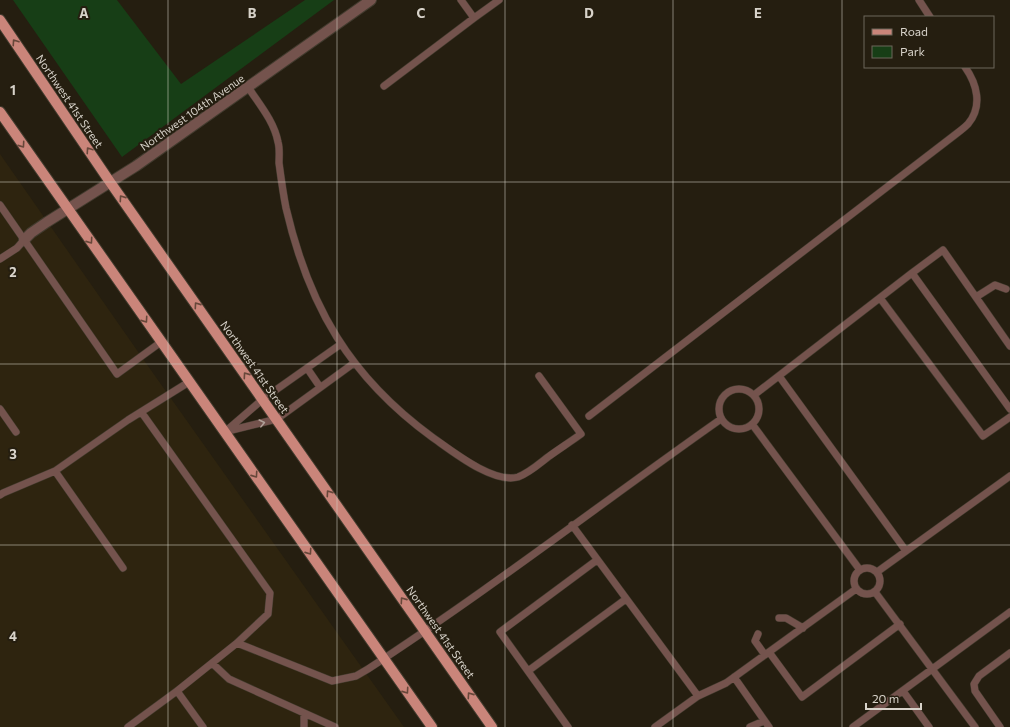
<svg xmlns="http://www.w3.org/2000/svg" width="1010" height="727" viewBox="0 0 1010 727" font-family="Commissioner,sans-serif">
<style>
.built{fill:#2e240f}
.green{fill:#173e16}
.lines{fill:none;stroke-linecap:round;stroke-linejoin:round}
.service-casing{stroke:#423b2e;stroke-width:8}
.minor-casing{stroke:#423b2e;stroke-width:12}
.primary-casing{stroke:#423b2e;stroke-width:12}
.service{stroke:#74534d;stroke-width:7}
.minor{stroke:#74534d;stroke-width:10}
.primary{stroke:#ca857a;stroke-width:10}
.oneway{stroke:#67473a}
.oneway2{stroke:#b0a098}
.grid{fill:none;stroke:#d8d3ca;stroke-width:1;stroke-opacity:0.55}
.labels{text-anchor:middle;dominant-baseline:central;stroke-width:4;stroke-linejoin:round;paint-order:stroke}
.street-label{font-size:11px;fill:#d8d3ca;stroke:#251e10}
.grid-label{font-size:13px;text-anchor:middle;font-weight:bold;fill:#d8d3ca;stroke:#251e10;stroke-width:4;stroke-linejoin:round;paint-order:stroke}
</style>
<rect width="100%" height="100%" fill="#251e10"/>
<path class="built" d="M0,154l148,212 256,361h-404z"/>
<path class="green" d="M13,0h104l64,84 124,-84h29l-212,157z"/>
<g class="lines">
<g class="service-casing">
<path id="service" d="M461,0l13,18 25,-18
M919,0l11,17
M384,86l90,-68
M248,87c11,17 26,34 30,55 2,7 1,14 1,21 2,15 4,30 7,45 23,99 64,169 146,229 20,14 61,47 86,40 11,-4 21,-13 30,-20 11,-8 22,-15 33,-23l-42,-58
M0,205l117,169 44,-32
M0,259l17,-11 7,-8
M912,273l31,-23 67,96
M976,297l19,-12 11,4
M880,298l103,138 27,-19
M307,368l13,19
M779,376l127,175
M719 409a20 20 0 1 1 40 0a20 20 0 1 1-40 0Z
M754,395l158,-122 98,136
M0,409l16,23
M142,413l128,180 -2,21 -31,29
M589,416l367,-282c4,-3 8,-6 12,-10 15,-18 9,-40 -3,-57
M752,424l108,146
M226,431l37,-32 78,-55
M224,432l53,-13 77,-56
M0,495l3,-2 52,-22
M572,525l126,171
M854 581a13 13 0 1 1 26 0a13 13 0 1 1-26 0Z
M123,568l-68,-97 73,-51 61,-38
M877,572l133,-96
M875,592l100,135
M779,618h7l17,10
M758,634l-3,7 10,14
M769,652l33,45 98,-73
M212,663l17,16 106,48
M528,671l98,-72
M734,677l35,50
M177,691l26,36
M903,691l26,36
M304,713v14
M128,727l49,-36 60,-48 95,38 24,-5 12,-7c121,-79 235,-167 353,-250
M568,727l-68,-95 97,-72
M655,727l43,-31 28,-13 130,-94
M750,727l14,-6
M853,727l157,-115
M1000,727l-25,-36 -1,-7 5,-8 31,-23"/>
</g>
<g class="minor-casing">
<path id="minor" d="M24,240l7,-7 16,-11 89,-56 235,-166"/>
</g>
<g class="primary-casing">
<path id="primary" d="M0,20l110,162 382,545
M0,112l432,615"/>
</g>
<use href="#service" class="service"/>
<use href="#minor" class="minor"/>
<use href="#primary" class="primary"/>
</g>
<defs><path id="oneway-chevron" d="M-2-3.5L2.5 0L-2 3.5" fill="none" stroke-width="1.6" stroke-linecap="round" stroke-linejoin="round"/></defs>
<g class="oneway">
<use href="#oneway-chevron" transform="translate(15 42) rotate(-124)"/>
<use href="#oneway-chevron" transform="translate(22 145) rotate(55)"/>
<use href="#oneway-chevron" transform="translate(89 150) rotate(-124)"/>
<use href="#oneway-chevron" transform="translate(122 198) rotate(-125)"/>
<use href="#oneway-chevron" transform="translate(90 241) rotate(55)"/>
<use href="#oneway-chevron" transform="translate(197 305) rotate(-125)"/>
<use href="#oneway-chevron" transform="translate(145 320) rotate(55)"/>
<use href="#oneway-chevron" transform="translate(246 375) rotate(-125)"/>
<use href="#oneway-chevron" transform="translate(255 475) rotate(55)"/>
<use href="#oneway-chevron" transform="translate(329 493) rotate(-125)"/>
<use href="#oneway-chevron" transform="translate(309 552) rotate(55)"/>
<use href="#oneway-chevron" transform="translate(403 600) rotate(-125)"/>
<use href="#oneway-chevron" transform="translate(406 691) rotate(55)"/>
<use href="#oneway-chevron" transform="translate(470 695) rotate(-125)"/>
</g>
<use class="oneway2" href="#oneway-chevron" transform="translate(262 423) rotate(-14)"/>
<path class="grid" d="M168,0v727M337,0v727M505,0v727M673,0v727M842,0v727M0,182h1010M0,364h1010M0,545h1010"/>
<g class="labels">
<g class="street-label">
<text transform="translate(70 101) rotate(56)">Northwest 41st Street</text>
<text transform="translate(192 112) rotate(-35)">Northwest 104th Avenue</text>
<text transform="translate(255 367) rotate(55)">Northwest 41st Street</text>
<text transform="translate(441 632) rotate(55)">Northwest 41st Street</text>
</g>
</g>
<g class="grid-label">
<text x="84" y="18">A</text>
<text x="252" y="18">B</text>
<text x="421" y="18">C</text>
<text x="589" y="18">D</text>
<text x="758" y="18">E</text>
<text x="13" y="95">1</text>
<text x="13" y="277">2</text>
<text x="13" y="459">3</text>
<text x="13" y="641">4</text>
</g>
<rect x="864" y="16" width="130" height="52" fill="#251e10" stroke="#6d665a"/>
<rect x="872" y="29" width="20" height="6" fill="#ca857a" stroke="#6d665a"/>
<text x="900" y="36" font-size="12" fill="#d8d3ca">Road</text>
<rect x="872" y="46" width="20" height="12" fill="#173e16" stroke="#6d665a"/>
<text x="900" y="56" font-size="12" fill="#d8d3ca">Park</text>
<path d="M866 703v6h55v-6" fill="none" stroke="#d8d3ca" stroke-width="2"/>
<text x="872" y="703" font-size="12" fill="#d8d3ca" stroke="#251e10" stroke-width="3" paint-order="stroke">20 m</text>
</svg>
